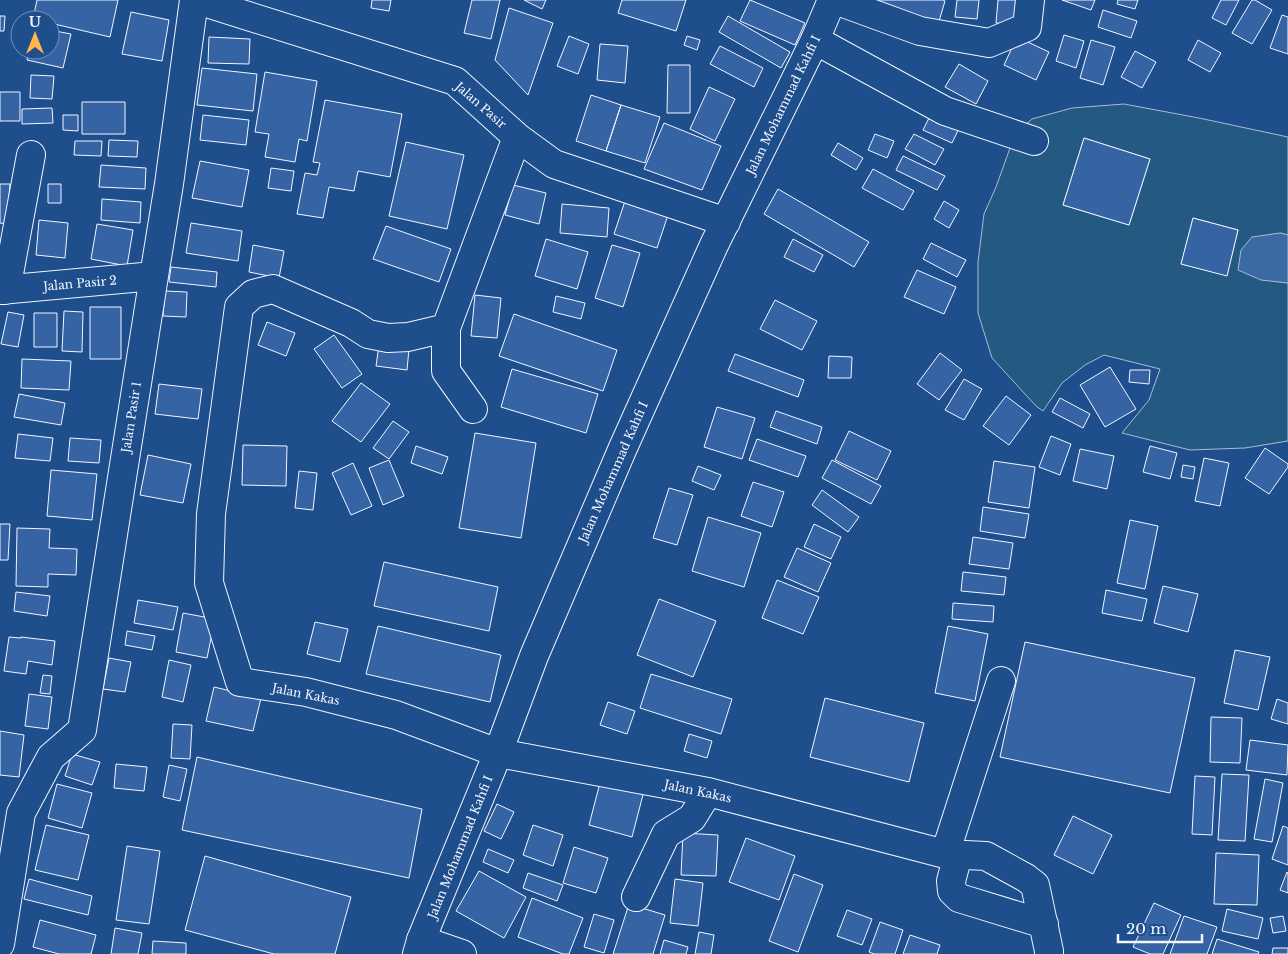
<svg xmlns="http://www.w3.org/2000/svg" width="1288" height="954" viewBox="0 0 1288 954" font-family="'Libre Baskerville',serif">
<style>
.green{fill:#245a82;stroke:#a8bbd7;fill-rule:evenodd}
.water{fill:#3b69a3;stroke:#a8bbd7}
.building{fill:#3563a3;stroke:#f2f6ff}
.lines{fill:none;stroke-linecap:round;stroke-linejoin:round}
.minor-casing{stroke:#f2f6ff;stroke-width:30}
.major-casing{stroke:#f2f6ff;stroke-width:30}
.minor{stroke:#1f4e8c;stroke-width:28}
.major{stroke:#1f4e8c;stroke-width:28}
.labels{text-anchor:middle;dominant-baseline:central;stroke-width:4;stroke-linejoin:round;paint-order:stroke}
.street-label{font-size:12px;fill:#f2f6ff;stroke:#1f4e8c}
</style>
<rect width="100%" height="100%" fill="#1f4e8c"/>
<path class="green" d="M1124,104l75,14 89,19v98l-8,-2 -19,46 27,4v158l-43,7 -55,2 -68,-17 27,-33 11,-31 -56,-14 -19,10 -23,18 -19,28 -7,-5 -44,-48 -14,-45v-51l6,-48 12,-27 19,-53 17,-15 40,-11zM1084,138l66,21 -21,66 -66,-20zM1193,218l45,12 -11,45 -46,-11z"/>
<path class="water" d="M1280,233l8,2v48l-27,-3 -23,-10 3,-20 11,-13z"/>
<path class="building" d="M37,0h81l-8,37 -60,-14v-3l-17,-1z
M372,0h19l-2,11 -18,-3z
M472,0h28l-9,39 -27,-6z
M524,0h22l-4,9z
M622,0h64l-10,31 -58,-18z
M750,0l55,23 -10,22 -55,-24z
M855,0h88l2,1 -8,27z
M957,0h22l-2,19 -22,-2z
M998,0h22l-1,25 -23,-2z
M1062,0h33l-4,10z
M1118,0h20l-3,9 -18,-5z
M1221,0h18l-13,25 -14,-7z
M1252,0h3l17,10 -20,34 -20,-11z
M509,8l44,15 -25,72 -33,-35z
M1103,10l34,11 -6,17 -33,-11z
M131,12l38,8 -7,41 -40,-7z
M1282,15l6,2v37l-18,-6z
M0,16h5l-1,15h-4z
M728,16l62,36 -9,16 -62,-36z
M50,30l21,4 -8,34 -36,-8 2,-10h21z
M1064,35l20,6 -8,27 -20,-7z
M569,36l20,8 -11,30 -21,-8z
M687,36l13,4 -3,10 -13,-5z
M209,37l41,2 -1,25 -41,-1z
M1017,37l32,15 -13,28 -32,-15z
M1091,40l24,7 -12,38 -23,-7z
M1198,40l23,13 -11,19 -22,-12z
M600,44l28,2 -3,37 -28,-3z
M720,46l43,22 -9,19 -44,-23z
M1135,51l21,11 -14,26 -21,-11z
M959,64l29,17 -12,23 -31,-17z
M668,65h22v48h-23z
M202,68l55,6 -4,37 -56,-6z
M265,72l52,9 -10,60 -8,-2 -4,23 -30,-5 4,-23 -14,-2z
M31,75l23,1 -2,23 -22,-1z
M709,87l26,12 -20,42 -25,-12z
M0,92h20v29h-20z
M591,95l30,10 -15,46 -30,-10z
M325,100l77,14 -12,63 -32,-6 -4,20 -25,-4 -6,31 -26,-4 8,-41 12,2 3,-12 -7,-1z
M82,102h43v32h-43z
M621,105l39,12 -15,46 -39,-12z
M52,108l1,15 -31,1v-15z
M933,110l28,14 -9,19 -29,-13z
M63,115h15v16l-15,-1z
M203,115l46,5 -3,25 -46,-5z
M664,123l57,23 -19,44 -58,-21z
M875,134l19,7 -7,17 -19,-8z
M914,134l30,15 -9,16 -30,-16z
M1084,138l66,21 -21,66 -66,-20z
M109,140l29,1 -1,16 -29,-1z
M75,141h27l-1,15 -27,-1z
M406,142l58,13 -17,74 -58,-13z
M838,143l25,15 -7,12 -25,-15z
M903,156l42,20 -8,14 -41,-20z
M200,161l49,9 -7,37 -50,-9z
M101,165l45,3 -1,21 -46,-2z
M271,168l23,3 -3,20 -23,-3z
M873,169l41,22 -11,19 -41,-22z
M0,184h10l-3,40 -7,-1z
M48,184h13v19h-13z
M513,185l33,8 -7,31 -34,-9z
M778,189l91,53 -15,25 -90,-53z
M626,198l43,14 -12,36 -43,-14z
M102,199l39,3 -1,21 -39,-3z
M944,201l15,9 -10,18 -15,-9z
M562,204l47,4 -2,29 -47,-4z
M1193,218l45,12 -11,46 -46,-12z
M39,220l29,3 -3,35 -29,-3z
M191,223l51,8 -4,30 -52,-8z
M97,224l36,6 -6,36 -36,-7z
M386,226l65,23 -12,33 -66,-23z
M546,239l42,13 -11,37 -42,-13z
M793,239l30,16 -9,17 -30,-15z
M931,243l35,17 -9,17 -34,-18z
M253,245l31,6 -5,27 -30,-6z
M612,245l28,8 -17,54 -28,-9z
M171,267l46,5 -1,15 -47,-5z
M917,270l39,17 -12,27 -40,-17z
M165,291l22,1 -1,25 -23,-1z
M475,295l26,3 -4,40 -26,-2z
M556,296l29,7 -4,16 -28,-7z
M775,300l42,21 -15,29 -42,-21z
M90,307h31v52h-31z
M64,311l19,1 -1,40 -20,-1z
M8,312l16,3 -6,32 -17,-3z
M34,313h23v34h-23z
M514,314l103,36 -14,41 -104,-35z
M267,322l28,11 -9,23 -28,-11z
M334,335l28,39 -20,14 -28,-39z
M379,345l30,4 -2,21 -31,-4z
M940,353l22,17 -23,30 -22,-16z
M735,354l69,26 -6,17 -70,-26z
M829,356l23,1 -1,21h-23z
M22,359l49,2 -2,29 -48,-2z
M1110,367l26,42 -31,18 -25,-42z
M512,369l86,25 -12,39 -85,-26z
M1130,370h20l-1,14 -20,-2z
M964,379l18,10 -18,31 -19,-10z
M361,383l29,21 -29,38 -29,-21z
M159,384l43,5 -4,30 -43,-5z
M19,394l46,9 -4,22 -47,-8z
M1006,396l25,19 -22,30 -26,-19z
M1060,398l30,16 -7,14 -31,-16z
M717,407l38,11 -13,41 -38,-12z
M776,411l46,16 -5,17 -47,-17z
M393,421l16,11 -20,27 -16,-11z
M849,431l42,20 -14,29 -42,-20z
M475,433l61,10 -15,95 -62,-10z
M18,434l35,4 -3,23 -35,-3z
M1051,436l20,8 -11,31 -21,-8z
M70,438l31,2 -2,23 -31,-2z
M757,439l49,17 -8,21 -49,-17z
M243,445l44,1 -1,40 -44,-1z
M416,446l32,11 -6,17 -31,-11z
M1150,446l27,7 -7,26 -27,-7z
M1265,448l23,16v3l-19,27 -24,-16z
M1080,449l34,7 -7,33 -34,-8z
M148,455l43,9 -8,39 -43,-8z
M1204,458l25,5 -9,43 -25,-5z
M389,460l15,36 -21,9 -14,-37z
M832,460l49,26 -10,18 -49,-26z
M994,461l41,6 -6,41 -41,-6z
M353,463l19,43 -21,9 -19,-42z
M1183,465l12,2 -2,12 -12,-2z
M698,466l23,9 -7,15 -22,-9z
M51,470l46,4 -5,46 -45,-4z
M299,471l18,2 -4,37 -18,-2z
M753,482l31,10 -12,35 -31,-11z
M669,488l24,7 -16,50 -24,-7z
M822,490l37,27 -11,15 -36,-27z
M983,507l46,7 -4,24 -45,-7z
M708,517l53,16 -17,54 -52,-16z
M1130,520l28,6 -13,63 -28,-6z
M0,524h10l-2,36h-8z
M814,524l27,13 -10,22 -27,-12z
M17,528l33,1 -1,19 28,1 -1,26 -28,-1v13l-32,-1z
M973,537l40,6 -4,26 -40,-5z
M797,548l34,15 -13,29 -34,-15z
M384,562l114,25 -9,44 -115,-25z
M963,572l43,5 -2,18 -43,-4z
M777,580l42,17 -16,37 -41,-16z
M1163,586l35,8 -10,38 -34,-9z
M1106,590l41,9 -5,22 -40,-8z
M16,592l34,4 -3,20 -33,-5z
M659,599l57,22 -23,56 -56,-22z
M138,600l40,7 -5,23 -39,-7z
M953,603l41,3 -1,16 -41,-3z
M183,613l32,6 -8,39 -31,-6z
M315,622l33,7 -8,33 -33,-8z
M378,626l123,29 -11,47 -124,-28z
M948,626l40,8 -13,67 -40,-8z
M127,631l28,5 -3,14 -27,-5z
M9,637l12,1v-1l34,4 -3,24 -24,-4 -2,13 -22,-3z
M1025,642l170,36 -25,115 -170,-36z
M1235,650l35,7 -12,53 -34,-7z
M109,658l22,4 -6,30 -22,-3z
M169,660l22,5 -8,37 -21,-5z
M651,674l81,25 -11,35 -81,-26z
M43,675l9,1 -2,18 -10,-1z
M214,687l47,11 -8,33 -47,-10z
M29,694l23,3 -4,32 -23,-3z
M825,698l99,25 -15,59 -99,-25z
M1277,699l11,4v21l-17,-5z
M608,702l27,9 -8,23 -27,-9z
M1211,717l31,1 -2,45 -30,-1z
M173,724l19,1 -2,34 -19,-1z
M0,731l24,4 -5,42 -19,-2z
M689,734l23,7 -5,17 -23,-7z
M1250,740l38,5 -1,30 -41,-5z
M72,754l28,8 -8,23 -27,-9z
M197,757l225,52 -13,69 -227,-48z
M116,764l31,3 -3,24 -30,-3z
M169,765l18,4 -7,32 -17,-4z
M1222,774l27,1 -4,66 -27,-1z
M602,775l43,12 -13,50 -43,-12z
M1195,776l20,1 -3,58 -20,-1z
M1265,779l18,4 -11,59 -18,-3z
M57,784l35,9 -10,35 -34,-10z
M497,804l17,8 -13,27 -17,-8z
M1073,816l39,19 -19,39 -39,-19z
M46,825l43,10 -11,45 -43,-10z
M533,825l30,10 -10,31 -30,-11z
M1283,826l5,2v37l-16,-6z
M683,833l35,2 -2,41 -35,-1z
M746,838l49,18 -16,44 -50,-18z
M127,846l33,5 -11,73 -33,-4z
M574,847l34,11 -12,35 -33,-10z
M488,849l26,11 -6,13 -25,-11z
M1216,853l43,2 -2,50 -43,-1z
M205,856l146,41 -16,57h-61l-89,-24z
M479,871l47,26 -22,41 -48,-27z
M1287,872l1,1v20l-8,-3z
M528,873l35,12 -6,16 -34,-13z
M794,874l29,11 -25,67 -29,-11z
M29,879l63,17 -4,19 -64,-16z
M675,879l28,4 -5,43 -28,-3z
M532,898l51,20 -14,36h-6l-45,-17z
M1154,903l27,12 -18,39h-13l-17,-7z
M629,904l36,11 -12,39h-40z
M1227,909l36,9 -5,21 -36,-8z
M847,910l25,9 -10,26 -25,-9z
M594,914l20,6 -10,33 -20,-6z
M1184,916l33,11 -10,27h-37z
M1283,916l3,15 -13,2 -3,-15z
M40,920l56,15 -5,19h-32l-26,-7z
M880,922l23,8 -8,24h-21l-5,-2z
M115,928l27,5 -4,21h-27z
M699,932l15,3 -3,19h-16z
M910,935l30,10 -3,9h-34z
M1217,939l42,13 -1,2h-46z
M664,940l24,7 -2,7h-26z
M153,941l33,2v11h-34z
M1273,948h15v6h-16z"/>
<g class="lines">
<g class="minor-casing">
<path id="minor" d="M197,0l258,81 62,56 37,27 172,58
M835,0l85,31 69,12 38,-16 3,-27
M815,40l130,71 89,30
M0,290l154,-14
M6,290l25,-135
M446,328l-38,9 -20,1 -20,-4 -17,-11 -78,-34 -20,5 -14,13 -28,207 -2,69 31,99 66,10 90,23 102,38 210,39 237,62 41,2 40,22 9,7 14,66v3
M473,409l-27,-38v-43l71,-191
M945,854l56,-173
M958,855l-7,26 1,10 7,7 85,26
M636,897l30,-63 26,-16 16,-26
M421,940l41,14
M0,944l21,-131 30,-56 31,-27 72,-454 15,-92 25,-184"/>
</g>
<g class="major-casing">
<path id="major" d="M417,954l4,-14 77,-187 36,-97 88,-206 92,-205 101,-205 17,-40"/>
</g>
<use href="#minor" class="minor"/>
<use href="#major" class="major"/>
</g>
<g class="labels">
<g class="street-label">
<text transform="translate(481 105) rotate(41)">Jalan Pasir</text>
<text transform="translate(783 105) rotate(-64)">Jalan Mohammad Kahfi I</text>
<text transform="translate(80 283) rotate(-5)">Jalan Pasir 2</text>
<text transform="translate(131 417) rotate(-81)">Jalan Pasir 1</text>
<text transform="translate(613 472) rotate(-66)">Jalan Mohammad Kahfi I</text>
<text transform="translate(306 694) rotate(11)">Jalan Kakas</text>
<text transform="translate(698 791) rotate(12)">Jalan Kakas</text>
<text transform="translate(460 847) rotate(-68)">Jalan Mohammad Kahfi I</text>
</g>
</g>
<g transform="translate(35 35)"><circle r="24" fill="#1f4e8c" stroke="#7391ba"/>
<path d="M0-4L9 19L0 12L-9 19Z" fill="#ffb74d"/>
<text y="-8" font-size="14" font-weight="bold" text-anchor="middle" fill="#f2f6ff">U</text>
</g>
<path d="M1118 934v8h84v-8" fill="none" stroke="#f2f6ff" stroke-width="2.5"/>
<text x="1126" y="934" font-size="15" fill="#f2f6ff" stroke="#1f4e8c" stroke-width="4" paint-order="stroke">20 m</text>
</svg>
